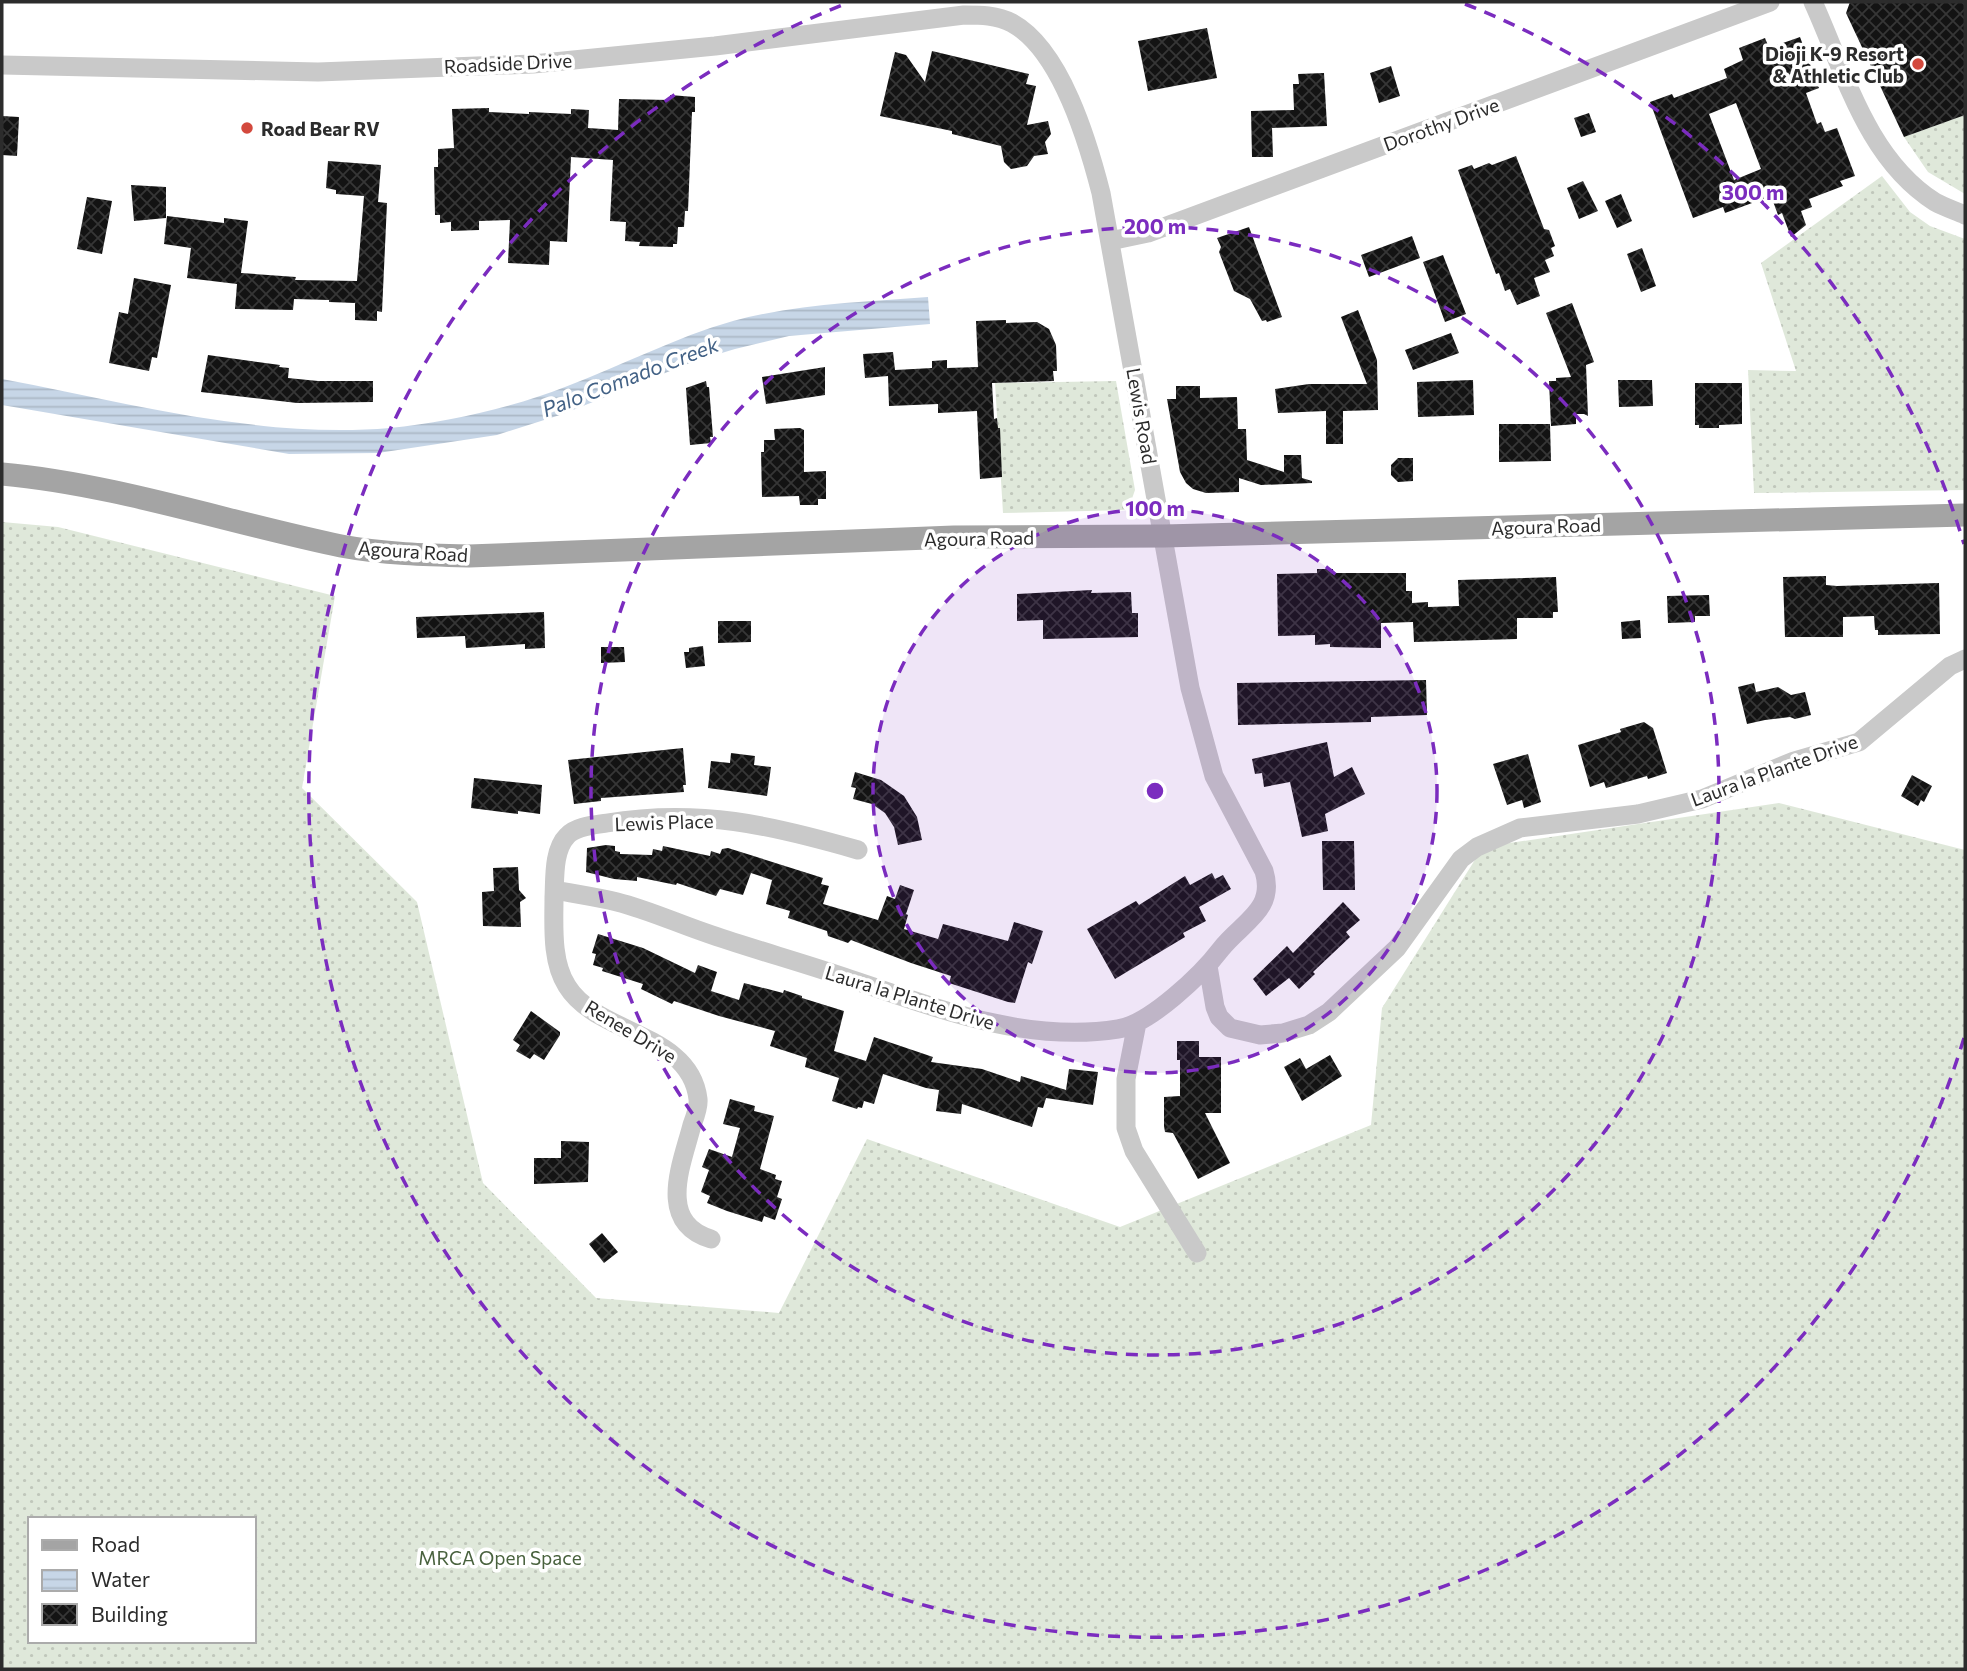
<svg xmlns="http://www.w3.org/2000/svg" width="1967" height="1671" viewBox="0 0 1967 1671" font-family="Commissioner,sans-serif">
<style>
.grass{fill:url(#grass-dots);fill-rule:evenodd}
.water{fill:url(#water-rules)}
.building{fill:url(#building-cross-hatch);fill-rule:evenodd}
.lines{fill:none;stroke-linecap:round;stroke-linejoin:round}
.minor{stroke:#c9c9c9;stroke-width:19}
.major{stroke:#a4a4a4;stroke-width:23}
.ring{fill:none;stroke:#7b2cbf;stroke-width:3.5;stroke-dasharray:12 9}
.poi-dot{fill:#d3493d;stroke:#fff;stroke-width:2.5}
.labels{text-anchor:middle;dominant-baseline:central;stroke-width:7;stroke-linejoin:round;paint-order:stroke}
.poi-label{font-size:19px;font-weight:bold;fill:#2c2c2c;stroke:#fff;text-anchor:end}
.street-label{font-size:19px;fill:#2c2c2c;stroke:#fff}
.park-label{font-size:19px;fill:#49623e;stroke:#fff}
.water-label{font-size:21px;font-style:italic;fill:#426185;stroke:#fff}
.centre{fill:#7b2cbf;stroke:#fff;stroke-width:3.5}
.ring-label{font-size:21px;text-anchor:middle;font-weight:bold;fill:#7b2cbf;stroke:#fff;stroke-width:7;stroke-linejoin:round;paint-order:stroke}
</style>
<defs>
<pattern id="grass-dots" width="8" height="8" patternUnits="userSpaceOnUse" patternTransform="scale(1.75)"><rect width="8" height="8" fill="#dfe8da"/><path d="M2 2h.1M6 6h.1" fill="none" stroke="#c0c7bb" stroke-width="1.8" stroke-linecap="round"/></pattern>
<pattern id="water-rules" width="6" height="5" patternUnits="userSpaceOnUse" patternTransform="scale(1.75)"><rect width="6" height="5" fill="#c7d6e7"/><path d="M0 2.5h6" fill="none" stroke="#abb8c6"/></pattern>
<pattern id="building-cross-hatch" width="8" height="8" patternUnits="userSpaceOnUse" patternTransform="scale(1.75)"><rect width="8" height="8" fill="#131313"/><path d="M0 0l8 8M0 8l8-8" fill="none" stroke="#363636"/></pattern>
</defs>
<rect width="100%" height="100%" fill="#fff"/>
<path class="grass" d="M1965,115v79l-37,-22 -24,-35z
M1882,176l28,36 20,14 35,13v251l-211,3 -6,-123 48,1 -35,-108z
M1116,381l19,109 -7,20 -125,3 -8,-130z
M2,522l56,5 277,69 -33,192 115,114 66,281 113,115 183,15 88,-174 253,88 251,-102 11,-117 101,-161 296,-44 186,47v819h-1963zM30,1519h224v122h-224z"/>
<path class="water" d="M928,297l2,27 -141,12 -54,13 -40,12 -132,53 -66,21 -119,18 -89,1 -287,-49v-26c127,24 258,60 388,49 54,-5 125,-21 175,-41 56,-21 111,-50 168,-66 63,-17 130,-19 195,-24z"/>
<path class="building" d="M1850,2h115v113l-61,22 -58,-124z
M1207,28l10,50 -69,13 -10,-50z
M1800,37l19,51 -13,5 11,31 4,-2 4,10 12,-4 18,48 -15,5 3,5 -34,13 3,8 -11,4 5,14 -15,12 -9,-24 -4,2 -7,-19 -46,17 -2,-6 -30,11 -43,-116 22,-8 2,4 53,-20 -3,-9 19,-9 -4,-12 26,-10 4,10zM1736,103l25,66 -27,11 -25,-66z
M932,51l97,23 -3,10 10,2 -9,39 21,-4 3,13 -6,8 3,12 -14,2 -7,10 -16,3 -7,-7 -3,-16 -49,-12v-3l-72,-15 15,-64 11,3 19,27z
M1391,66l9,30 -21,7 -9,-30z
M1324,73l3,53 -55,2 1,29h-21l-1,-46 43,-1 -1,-26h6l-1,-10z
M670,95l25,2v15h-3l-4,99h-3l-1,16h-6l-1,17h-4v3l-34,-1 1,-4 -15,-1 1,-19 -16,-1 3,-61 -42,-3 -4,85 -17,-1 -1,24 -41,-2 2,-43 -31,1v9l-28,1v-9l-11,1v-8h-5l-1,-48h4v-18l16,-1 -2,-39 37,-1v4l40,2v-2l42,2v-5l18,1 -1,18 30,2 1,-31 51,1z
M1589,113l7,19 -15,5 -7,-19z
M2,116l17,1 -2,39 -15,-1z
M1516,156l28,73 5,1 6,16 -4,2 3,8 -9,4 5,12 -16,6 6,18 -23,9 -7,-16 -5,2 -6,-18 -3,1 -38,-104 14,-5 2,4 15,-6 3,2z
M328,161l53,4 -3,37 9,1 -5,109 -5,-1v10l-22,-1v-17l-26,-1v-2l-35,-1 -1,11 -58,-1 2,-25 -50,-6 4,-30 -27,-4 3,-28 57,7v-5l24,3 -7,52 55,4 -1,3 62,1 7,-85 -28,-2v-4l-10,-2z
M1583,181l15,30 -19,8 -12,-31z
M131,185l35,2v31l-32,3z
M1621,194l11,27 -15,7 -12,-27z
M87,197l25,4 -10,53 -25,-5z
M1249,227l33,90 -15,5 -1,-2 -4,1 -12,-22 -16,-8 -15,-39 2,-5 -4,-9z
M1412,236l8,22 -51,19 -8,-22z
M1642,248l14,38 -15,6 -14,-38z
M1443,255l23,59 -21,8 -22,-60z
M134,278l37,7 -14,73 -5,-1 -3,14 -40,-8 10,-51 9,2z
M1572,303l22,59 -8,3 2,51 -4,-2h-8v10l-25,2 -2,-45h7v-3l15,-1 -25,-64z
M1358,310l19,50 1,50 -35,1v33h-17v-33l-48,2 -3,-24 34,-5h58l-26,-67z
M1006,320v3l31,-1 12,7 7,16 1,26h-4l1,10 -62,2 2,36 3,-1 1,10h2l2,49 -22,2 -3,-68 -39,2v-9l-49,2 -1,-30 -23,2 -2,-24 30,-2 2,18 37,-2v-7l15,-1v8l31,-1 -2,-46z
M1451,333l8,20 -46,17 -8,-20z
M208,355l72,10 -1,2 10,1 -1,10 30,3h55v21l-76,1 -96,-11z
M825,367v28l-59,9 -4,-27z
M1473,380l1,35 -56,2 -1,-35z
M1618,380h34l1,26 -34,1z
M706,381l1,6h2l4,50h-3l1,6 -21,2 -4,-57z
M1695,383h47v41l-23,1v3h-20v-3h-4z
M1176,386h24v12l37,-1 1,32h8l1,31 37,12v-17h17l1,23 10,3v2l-51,2 -22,-7v14l-33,1 -13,-4 -7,-6 -6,-11 -13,-73h9z
M1499,424h51l1,37 -52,1z
M800,428l4,2v42l22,-1v28h-8v6h-18l-1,-9 -37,1 -1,-45h3v-12h11l-1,-11z
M1398,458h15v23l-15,1 -7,-7v-10z
M1317,569h16v4h73v18h6v12l16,-1v5l31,-1 -1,-26 98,-3 2,35h-5v6h-36v21l-103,3 -1,-20 -32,1v25l-51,-1v-3l-15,1v-10l-37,1 -1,-62 40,-1z
M1826,576v9l11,1 102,-3 1,51 -62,1v-5h-3l-1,-14 -31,1v20h-58l-2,-60z
M1092,590l-1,3 40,-1 1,21h6v24l-95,2v-19l-26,1v-27z
M1709,595l1,21h-15v6l-27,1 -1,-27z
M544,612l1,36 -20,1v-5l-59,4 -1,-12 -48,2 -1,-21z
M1640,620l1,18 -19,1 -1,-17z
M718,621h33v21l-33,1z
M703,646l2,20 -19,2 -2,-16h5v-4z
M601,647h23l1,15 -24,1z
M1426,680l1,35 -56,2v5l-133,3 -1,-42z
M1754,683l2,9 22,-5 13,8 14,-3 6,23 -16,4 -5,-2 -25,3 -18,4 -9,-37z
M1644,722l9,6 14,45 -19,6 -1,-3 -41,12 -2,-6 -14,5 -12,-42 43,-13 -1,-3z
M1327,742l7,35 18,-10 13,27 -40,20 3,17 -26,6 -12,-55 -26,5 -2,-14 -7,1 -3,-15z
M683,748l3,37h-3l1,7 -83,6v3l-27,3 -6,-44z
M731,753l24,3 -1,9 17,2 -4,29 -59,-8 3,-27 19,2z
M1528,754l13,48 -17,6 -2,-8 -15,5 -14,-41z
M855,772l26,8 23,16 13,21 5,23 -24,5 -4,-18 -9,-14 -13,-9 -19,-5 3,-11 -5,-1z
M1912,775l20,11 -8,16 -3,-2 -3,6 -17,-10z
M474,778l68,7 -2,29 -22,-3v3l-47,-6z
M1322,841h32l1,49h-32z
M606,845l9,1v5l5,1v2l32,1 1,-6 9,2 1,-5 47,10 1,-5 9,3 2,-5 6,-1 95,30 -2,6 8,2 -6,18 55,16 9,-24 8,3 5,-14 14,5 -8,24 2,1 -4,14 34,10 5,-15 65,17 6,-19 29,9 -11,33 -4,-2 -13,41 -7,-1 -59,-19 2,-7 -40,-13 -60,-23 -3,3 -20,-7 -1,-5 -39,-13 2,-7 -24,-7 6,-24 -21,-7 -8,22 -23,-6 -4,7 -39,-13 -1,2 -39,-8v4l-23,-2 -28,-7 1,-24z
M518,867l1,23 7,8 -6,4 1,25 -38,-1 -1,-34 12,-1 -1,-23z
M1212,873l3,6 8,-4 8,14 -32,18 7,14 -23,12 2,4 -70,42 -28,-50 49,-28 3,4 46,-29 5,9z
M1343,902l17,18 -14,12 4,5 -37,35 2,2 -16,15 -10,-11 -23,18 -13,-17 34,-33 6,7z
M598,934l45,14 52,25 3,-8 19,7 -6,19 28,9 5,-17 39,10 1,-3 18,6v2l42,13 -10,40 32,10 8,-24 59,20 -2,5 51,7 38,13 1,-6 45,14 3,-21 29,3 -5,33 -47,-7 -3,10 -5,-1 -6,20 -70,-23 -1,10 -25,-3 3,-21 -13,-2 -43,-14 -9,30 -10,-3 -2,7 -4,-1 -1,2 -25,-8 7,-23 -34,-11 2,-9 -37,-12 5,-15 -56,-15 -45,-15 -2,3 -31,-15 2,-5 -41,-13 1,-3 -10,-3 3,-11 -4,-1z
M531,1011l29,21v3l-16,25 -10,-6 -4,5 -14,-8 4,-6 -7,-5z
M1177,1041h22v16h22v56h-16l25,50 -32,16 -25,-46 -8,-1 -1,-6v-29l16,-1v-36h-3z
M1330,1055l12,21 -40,25 -18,-34 16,-9 6,11z
M730,1099l25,7 -1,5 20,5 -14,53 16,6 -1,4 7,2 -5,16 5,2 -7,21 -11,-4 -2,6 -35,-11 -20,-8 3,-7 -9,-4 8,-22 -7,-3 7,-18 23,8 8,-29 -17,-4z
M561,1141l28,1 -1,40 -54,2v-26h27z
M602,1233l16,19 -14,11 -15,-19z"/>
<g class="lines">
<path class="minor" d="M1813,2c32,70 53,156 122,200 9,5 21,9 30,13
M2,65l316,7 215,-8 182,-18 249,-31c16,0 33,0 48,8 49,27 76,119 89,170l89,495 24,88 50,95c12,39 -22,51 -43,78 -19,25 -71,75 -103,80 -94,15 -187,-23 -274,-52 -44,-15 -88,-27 -132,-42 -31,-10 -63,-25 -95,-33 -20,-5 -42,-8 -62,-12
M1110,241l38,-8 622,-231
M1208,966l7,41 4,10 11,11 30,7 23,-2 26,-8 20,-13 68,-64 64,-89 16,-12 43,-19 118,-14 64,-15 92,-38 65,-19 91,-76 15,-7
M1137,1023l-11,56v49l8,23 63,102
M711,1239c-55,-17 -29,-75 -19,-114 3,-8 7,-18 6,-26 -8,-67 -101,-64 -131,-113 -16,-25 -13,-61 -13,-89 1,-18 -1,-47 13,-61 9,-10 28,-11 40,-13 92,-15 164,2 251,27"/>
<path class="major" d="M2,474c112,10 228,49 339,72 43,8 85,9 128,10l485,-19 210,-1 801,-21"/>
</g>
<circle cx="1155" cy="791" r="282" fill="#7b2cbf" fill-opacity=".12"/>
<g class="ring">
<circle cx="1155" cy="791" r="282"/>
<circle cx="1155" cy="791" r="564"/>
<path d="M1964 1038A846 846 0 1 1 845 4M1465 4A846 846 0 0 1 1964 544"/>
</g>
<g class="poi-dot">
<circle cx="1918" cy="64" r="7"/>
<circle cx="247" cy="128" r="7"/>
</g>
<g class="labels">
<g class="poi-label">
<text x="1904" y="53">Dioji K-9 Resort<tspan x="1904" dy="22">&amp; Athletic Club</tspan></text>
<text x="261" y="128" text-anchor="start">Road Bear RV</text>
</g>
<g class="street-label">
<text transform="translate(508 63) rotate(-3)">Roadside Drive</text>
<text transform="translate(1441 124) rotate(-20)">Dorothy Drive</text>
<text transform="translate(1142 416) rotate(80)">Lewis Road</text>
<text transform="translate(1546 526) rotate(-2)">Agoura Road</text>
<text transform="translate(979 538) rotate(-1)">Agoura Road</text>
<text transform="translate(413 551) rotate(4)">Agoura Road</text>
<text transform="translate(1774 770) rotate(-20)">Laura la Plante Drive</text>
<text transform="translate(664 822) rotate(-2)">Lewis Place</text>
<text transform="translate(910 997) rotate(17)">Laura la Plante Drive</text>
<text transform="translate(631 1031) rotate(31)">Renee Drive</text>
</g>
<g class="park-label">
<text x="500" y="1557">MRCA Open Space</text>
</g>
<g class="water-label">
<text transform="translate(630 376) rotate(-21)">Palo Comado Creek</text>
</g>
</g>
<circle cx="1155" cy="791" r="10" class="centre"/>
<g class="ring-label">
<text x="1753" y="200">300 m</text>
<text x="1155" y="234">200 m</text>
<text x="1155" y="516">100 m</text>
</g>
<rect width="1967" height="1671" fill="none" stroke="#2c2c2c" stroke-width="7"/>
<rect x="28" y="1517" width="228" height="126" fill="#ffffff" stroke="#ababab" stroke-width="2"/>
<rect x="42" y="1540" width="35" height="10" fill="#a4a4a4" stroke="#ababab" stroke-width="2"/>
<text x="91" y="1552" font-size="21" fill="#2c2c2c">Road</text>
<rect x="42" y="1570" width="35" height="21" fill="url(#water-rules)" stroke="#ababab" stroke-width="2"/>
<text x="91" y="1587" font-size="21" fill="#2c2c2c">Water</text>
<rect x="42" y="1604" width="35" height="21" fill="url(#building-cross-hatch)" stroke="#ababab" stroke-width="2"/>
<text x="91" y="1622" font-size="21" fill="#2c2c2c">Building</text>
</svg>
